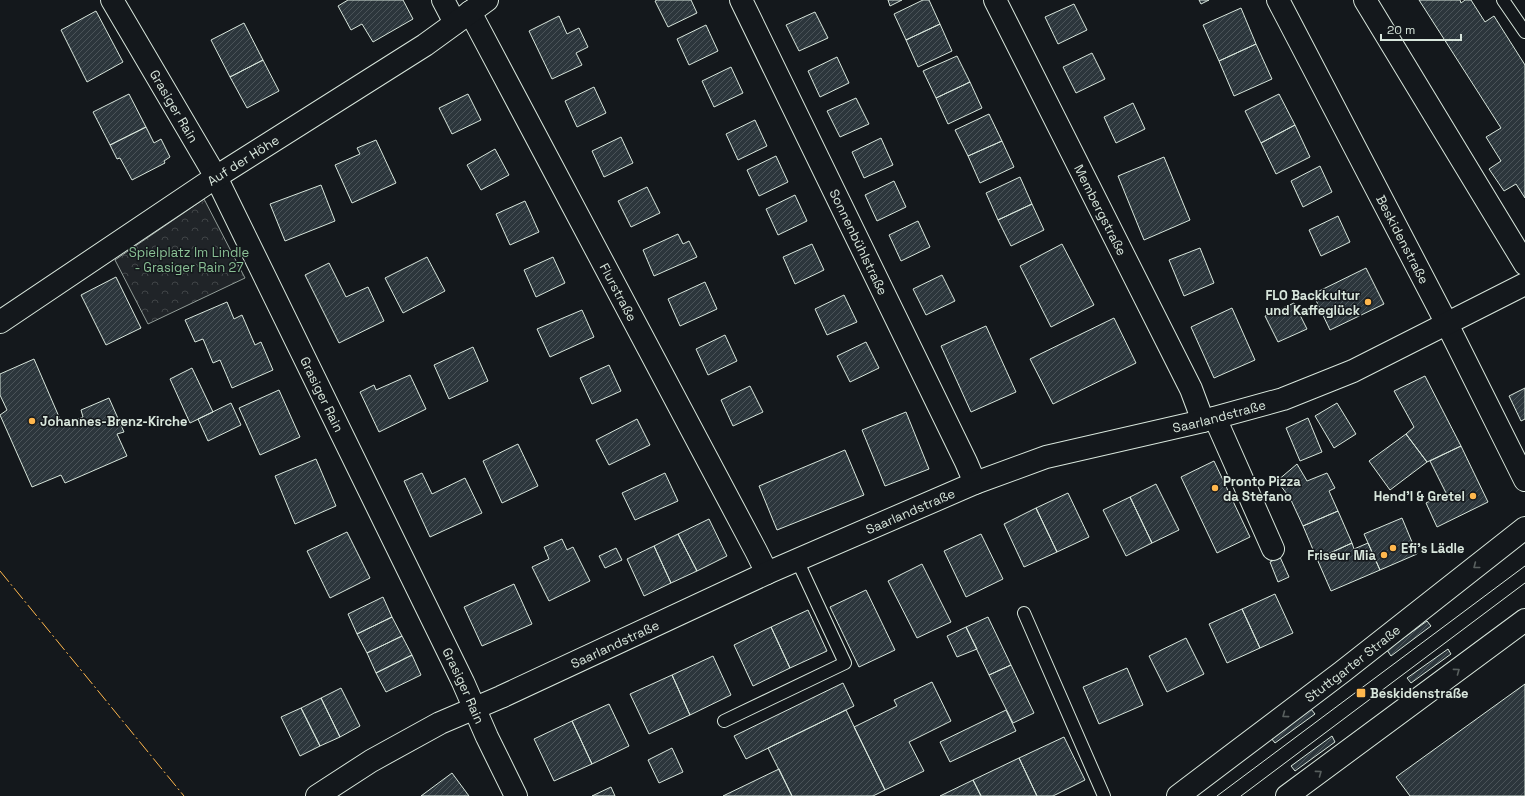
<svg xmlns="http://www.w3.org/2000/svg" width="1525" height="796" viewBox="0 0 1525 796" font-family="'Space Grotesk',sans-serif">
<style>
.park{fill:url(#park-crowns);stroke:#939e99}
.building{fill:url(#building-hatch);stroke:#d8e6dc}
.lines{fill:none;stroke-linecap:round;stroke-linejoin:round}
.lane-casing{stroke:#d8e6dc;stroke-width:14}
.street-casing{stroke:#d8e6dc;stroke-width:24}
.secondary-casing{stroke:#d8e6dc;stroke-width:24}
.lane{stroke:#14181c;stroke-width:12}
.street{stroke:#14181c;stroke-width:22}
.secondary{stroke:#14181c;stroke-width:22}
.tram{stroke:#d8e6dc;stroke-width:1}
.power{stroke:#ffb74d;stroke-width:1;stroke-dasharray:14 3 2 3;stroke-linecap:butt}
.oneway{stroke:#59605f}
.poi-dot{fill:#ffb74d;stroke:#14181c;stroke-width:1.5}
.labels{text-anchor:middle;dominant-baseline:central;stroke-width:3;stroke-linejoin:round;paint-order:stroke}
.street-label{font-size:13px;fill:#d8e6dc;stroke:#14181c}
.park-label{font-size:13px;fill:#8ac095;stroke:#14181c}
.poi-label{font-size:13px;font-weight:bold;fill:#d8e6dc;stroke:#14181c;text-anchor:start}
</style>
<defs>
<pattern id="park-crowns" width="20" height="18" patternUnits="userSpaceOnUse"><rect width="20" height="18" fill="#202428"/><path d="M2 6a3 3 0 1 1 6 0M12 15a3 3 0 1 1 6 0" fill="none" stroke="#404447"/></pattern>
<pattern id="building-hatch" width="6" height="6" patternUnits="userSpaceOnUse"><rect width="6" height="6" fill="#2c363c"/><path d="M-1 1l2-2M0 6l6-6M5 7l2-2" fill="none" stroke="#4a5358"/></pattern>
</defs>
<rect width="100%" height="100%" fill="#14181c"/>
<path class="park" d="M204,199l41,79 -97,46 -33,-64z"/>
<path class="building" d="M348,0h55l10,19 -40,23 -11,-18 -11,6 -13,-24z
M657,0h34l6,13 -29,14 -13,-26z
M888,0h14l-12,6z
M923,0h6l11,24 -34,16 -12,-26z
M1199,0h10l-8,4z
M1419,0h41l1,3 4,-3h6l14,22 9,-6 31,49v133l-9,-14 -12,7 -15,-22 12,-8 -15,-24 15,-9z
M1074,4l13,26 -29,14 -13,-27z
M1241,8l15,36 -37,17 -16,-36z
M96,11l27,51 -36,20 -26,-52z
M815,12l13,26 -29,13 -13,-26z
M559,16l8,18 12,-6 9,19 -12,6 6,12 -30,14 -23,-48z
M244,23l19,37 -33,17 -19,-37z
M940,24l12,27 -34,16 -12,-27z
M706,25l12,26 -29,14 -12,-26z
M1256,44l16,35 -38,17 -15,-35z
M1092,53l13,26 -29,14 -13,-26z
M957,56l13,26 -34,16 -13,-27z
M837,57l12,26 -29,14 -12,-26z
M263,60l16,31 -32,17 -17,-31z
M731,67l12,26 -29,14 -12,-26z
M970,82l12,26 -34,16 -12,-26z
M594,87l12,26 -29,14 -12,-26z
M129,94l17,33 -36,18 -17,-33z
M468,94l13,26 -29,14 -13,-26z
M1279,94l16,31 -34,18 -16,-32z
M856,98l13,26 -29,13 -13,-26z
M1133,103l12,26 -29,14 -12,-26z
M989,114l13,27 -34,15 -13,-26z
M755,120l12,26 -29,14 -12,-26z
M1295,125l15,32 -34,17 -15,-31z
M146,127l8,16 7,-4 9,18 -6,4 1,2 -33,17 -12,-22 -3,1 -7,-14z
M621,137l12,26 -29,14 -12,-26z
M881,138l12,27 -29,13 -12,-26z
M376,140l20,43 -44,20 -17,-38 25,-11 -3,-6z
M1002,141l12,26 -34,16 -12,-27z
M495,149l14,26 -28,15 -14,-25z
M776,156l12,26 -29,14 -12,-26z
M1164,157l26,63 -46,20 -26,-64z
M1320,166l12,26 -29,15 -12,-26z
M1020,177l12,27 -34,16 -12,-27z
M894,181l12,26 -29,14 -12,-26z
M321,185l14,36 -50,20 -15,-37z
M647,187l13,26 -29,14 -13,-26z
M795,195l12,26 -29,14 -12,-26z
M525,201l14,31 -29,13 -14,-31z
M1032,204l12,26 -33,16 -13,-26z
M1338,216l12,26 -29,14 -12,-26z
M918,221l12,26 -29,14 -12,-26z
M678,234l5,10 6,-3 8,16 -43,19 -11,-26z
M812,244l12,26 -29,14 -12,-27z
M1062,244l32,61 -43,22 -31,-61z
M1200,248l14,35 -30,13 -15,-36z
M427,257l18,34 -42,22 -18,-35z
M553,257l12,26 -29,14 -12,-27z
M329,263l17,34 22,-10 16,34 -45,22 -34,-68z
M1366,268l18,36 -54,26 -17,-36z
M942,275l13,26 -29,14 -13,-26z
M116,277l25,51 -35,17 -25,-50z
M705,282l12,27 -37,17 -12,-27z
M844,295l13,27 -30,13 -12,-26z
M227,302l7,17 8,-4 13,30 6,-3 12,28 -41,18 -12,-28 -7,3 -10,-24 -8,3 -10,-22z
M1294,303l13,26 -29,13 -13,-26z
M1232,308l23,52 -41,18 -23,-51z
M582,310l12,27 -44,20 -13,-28z
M1114,318l22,45 -83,41 -23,-45z
M986,326l30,66 -45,20 -30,-66z
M725,335l12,26 -29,14 -12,-26z
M866,342l13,26 -29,14 -13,-26z
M473,347l15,34 -39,18 -15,-34z
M34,359l29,67 20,-9 -2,-7 28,-12 15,34 -7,2 10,22 -62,27 -4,-8 -29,12 -32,-72 7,-5 -7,-15v-21z
M609,365l12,26 -29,13 -12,-26z
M192,368l21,44 -23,11 -20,-44z
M410,375l16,34 -47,23 -19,-40 14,-7 2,5z
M1425,376l36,70 -34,16 -21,-28 8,-7 -20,-36z
M750,386l13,26 -30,14 -12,-26z
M1525,388v31l-4,2 -12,-25z
M279,390l21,47 -40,18 -21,-47z
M231,403l10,22 -33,16 -10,-22z
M1337,403l19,31 -22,14 -19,-32z
M906,412l23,57 -44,17 -23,-56z
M1308,418l14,34 -22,9 -14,-33z
M637,419l13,26 -41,20 -13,-25z
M1406,434l21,28 -37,28 -21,-29z
M518,444l20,42 -36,17 -19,-42z
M1461,446l27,56 -51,25 -11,-24 20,-10 -16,-32z
M845,450l19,45 -87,35 -18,-44z
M316,459l20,47 -41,18 -20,-48z
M1214,461l36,76 -33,16 -36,-76z
M1297,464l10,17 20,-8 8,15 -6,3 9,20 -35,15 -13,-28 -13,-17z
M422,473l10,21 33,-16 17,35 -52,24 -26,-56z
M665,473l13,28 -43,19 -13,-27z
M1156,484l23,46 -27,13 -22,-46z
M1068,493l21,44 -32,15 -21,-44z
M1130,497l22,46 -26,13 -23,-46z
M1036,508l21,44 -33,15 -20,-43z
M1338,511l14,32 -35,16 -14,-33z
M1402,518l15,36 -37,16 -16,-36z
M709,519l18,37 -30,15 -19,-37z
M347,532l23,46 -40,20 -23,-47z
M678,534l19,37 -26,12 -17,-37z
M981,534l22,45 -37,18 -22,-46z
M562,539l5,11 6,-3 17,34 -41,20 -17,-34 17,-8 -5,-12z
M1352,543l2,6 14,-6 12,27 -49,21 -14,-32z
M654,546l17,37 -27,13 -17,-37z
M616,548l6,12 -17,8 -6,-12z
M1280,557l9,20 -11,5 -8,-20z
M922,564l29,58 -34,16 -29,-57z
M514,584l18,40 -50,22 -18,-39z
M866,590l29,60 -36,17 -29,-60z
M1275,594l18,39 -33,15 -18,-39z
M383,597l9,20 -35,17 -9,-20z
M1242,609l18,39 -33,15 -18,-39z
M808,610l19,41 -37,17 -19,-41z
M392,617l10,19 -35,17 -10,-19z
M988,617l23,48 -22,10 -23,-48z
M1427,621l4,5 -40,30 -4,-6z
M771,627l19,41 -37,18 -19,-41z
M966,627l11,22 -20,8 -10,-21z
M402,636l10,19 -36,18 -9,-20z
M1186,638l18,36 -37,18 -18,-36z
M1448,649l3,5 -40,29 -4,-5z
M412,655l9,20 -35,17 -10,-19z
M713,656l18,39 -41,20 -18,-40z
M1011,665l23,48 -21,10 -24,-48z
M1127,668l16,37 -44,19 -16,-37z
M672,675l18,40 -41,19 -19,-40z
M932,682l19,39 -42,21 15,29 -39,19 -31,-63 43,-21 -3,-6z
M843,683l11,23 -108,53 -12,-23z
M1525,684v112h-115l-14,-19z
M341,688l19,38 -20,11 -19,-39z
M321,698l19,39 -20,9 -19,-38z
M609,704l20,42 -37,18 -20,-43z
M301,708l19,38 -20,10 -19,-39z
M1311,709l4,5 -40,29 -4,-5z
M846,710l39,80 -12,6h-81l-24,-48z
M1006,710l10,21 -66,31 -10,-20z
M572,721l20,43 -38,17 -20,-42z
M1332,736l3,6 -40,29 -4,-5z
M1064,737l21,43 -32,16h-16l-18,-38z
M672,748l11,24 -24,11 -11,-23z
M1019,758l18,38h-56l-8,-16z
M779,769l13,27h-69z
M452,773l17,23h-48z
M973,780l8,16h-41z
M611,787l4,9h-23z"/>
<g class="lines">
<g class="lane-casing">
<path id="lane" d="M1503,0l22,32
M1024,613l80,183
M724,721l121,-58 -48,-103"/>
</g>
<g class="street-casing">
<g id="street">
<path id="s1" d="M112,0l104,177 247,505 24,55 29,59"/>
<path d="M443,0l12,23"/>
<path id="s2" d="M741,0l225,462 9,21"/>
<path id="s3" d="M995,0l196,389 12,32"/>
<path id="s4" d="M1278,0l169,324 78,156"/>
<path d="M1365,0l160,264"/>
<path id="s5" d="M470,12l286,539 11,22"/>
<path id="s6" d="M0,322l216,-145 209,-132 62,-45"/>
<path d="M1215,418l58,131"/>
<path id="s7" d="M317,796l54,-35 69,-38 61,-26 266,-124 208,-90 71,-26 157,-36 80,-22 70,-28 172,-87"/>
</g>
</g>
<g class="secondary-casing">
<g id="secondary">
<path id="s8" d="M1178,796l164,-124 183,-144"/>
<path d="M1287,796l238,-176"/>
</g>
</g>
<use href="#lane" class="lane"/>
<use href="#street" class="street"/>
<use href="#secondary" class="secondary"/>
<path class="tram" d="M1217,796l308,-230
M1241,796l284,-213"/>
<path class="power" d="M0,571l184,225"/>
</g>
<defs><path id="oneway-chevron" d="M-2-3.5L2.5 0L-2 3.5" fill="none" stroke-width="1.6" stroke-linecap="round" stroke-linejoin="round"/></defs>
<g class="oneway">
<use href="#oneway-chevron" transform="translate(1476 566) rotate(142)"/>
<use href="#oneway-chevron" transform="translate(1457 671) rotate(-36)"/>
<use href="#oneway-chevron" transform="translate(1285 715) rotate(143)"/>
<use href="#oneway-chevron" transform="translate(1319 773) rotate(-36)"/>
</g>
<g class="poi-dot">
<circle cx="1368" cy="302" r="4"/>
<circle cx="32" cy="421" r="4"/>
<circle cx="1215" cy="488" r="4"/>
<circle cx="1473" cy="496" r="4"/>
<circle cx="1393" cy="548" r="4"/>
<circle cx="1384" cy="555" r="4"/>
<rect x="1356" y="688" width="10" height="10" rx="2"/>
</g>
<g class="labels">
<g class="street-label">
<text stroke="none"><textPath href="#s1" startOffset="123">Grasiger Rain</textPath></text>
<text stroke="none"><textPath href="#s6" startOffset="292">Auf der Höhe</textPath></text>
<text stroke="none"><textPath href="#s3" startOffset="235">Membergstraße</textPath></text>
<text stroke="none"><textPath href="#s4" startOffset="270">Beskidenstraße</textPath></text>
<text stroke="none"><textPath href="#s2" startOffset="269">Sonnenbühlstraße</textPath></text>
<text stroke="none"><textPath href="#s5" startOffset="317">Flurstraße</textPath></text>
<text stroke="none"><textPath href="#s1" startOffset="447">Grasiger Rain</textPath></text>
<text stroke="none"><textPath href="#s7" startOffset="983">Saarlandstraße</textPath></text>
<text stroke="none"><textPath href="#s7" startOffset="659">Saarlandstraße</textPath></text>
<text stroke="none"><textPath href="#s7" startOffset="335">Saarlandstraße</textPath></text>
<text stroke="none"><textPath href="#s8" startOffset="219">Stuttgarter Straße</textPath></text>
<text stroke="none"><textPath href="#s1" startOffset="771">Grasiger Rain</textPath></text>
</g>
<g class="park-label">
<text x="189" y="252">Spielplatz Im Lindle<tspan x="189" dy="15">- Grasiger Rain 27</tspan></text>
</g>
<g class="poi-label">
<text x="1360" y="295" text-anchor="end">FLO Backkultur<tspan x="1360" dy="15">und Kaffeglück</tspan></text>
<text x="40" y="421">Johannes-Brenz-Kirche</text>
<text x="1223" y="481">Pronto Pizza<tspan x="1223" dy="15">da Stefano</tspan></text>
<text x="1465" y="496" text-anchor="end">Hend'l &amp; Gretel</text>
<text x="1401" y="548">Efi's Lädle</text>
<text x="1376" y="555" text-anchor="end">Friseur Mia</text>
<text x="1370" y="693">Beskidenstraße</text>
</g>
</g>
<path d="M1381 34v6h80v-6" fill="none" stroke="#d8e6dc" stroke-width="2"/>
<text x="1387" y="34" font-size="12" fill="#d8e6dc" stroke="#14181c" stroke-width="3" paint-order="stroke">20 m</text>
</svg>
